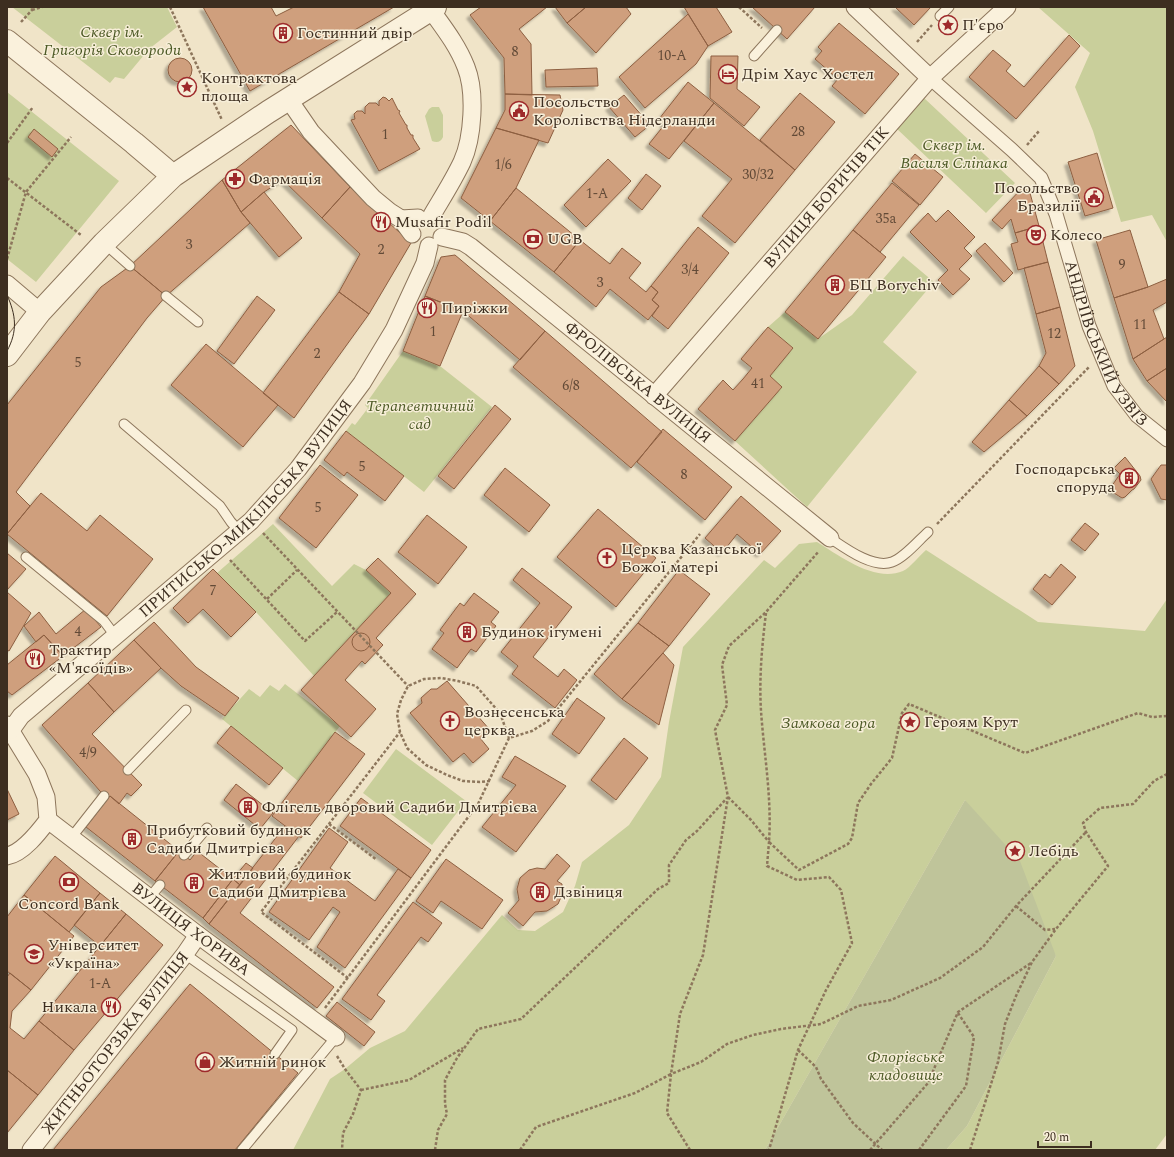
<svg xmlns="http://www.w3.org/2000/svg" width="1174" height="1157" viewBox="0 0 1174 1157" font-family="Spectral,serif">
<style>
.green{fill:#c9cf9b}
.cemetery{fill:#bfc49a}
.building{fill:#cf9f7d;stroke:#8d5f41;filter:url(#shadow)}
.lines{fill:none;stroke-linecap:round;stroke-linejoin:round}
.service-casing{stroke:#8d765c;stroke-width:11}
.pedestrian-casing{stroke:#8d765c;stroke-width:15}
.minor-casing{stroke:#8d765c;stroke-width:19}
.tertiary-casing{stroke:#8d765c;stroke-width:24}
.path{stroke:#8d765c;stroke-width:2.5;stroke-dasharray:3 2;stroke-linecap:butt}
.service{stroke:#faf1dc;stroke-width:9}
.pedestrian{stroke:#faf1dc;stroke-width:13}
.minor{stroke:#faf1dc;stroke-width:17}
.tertiary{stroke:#faf1dc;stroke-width:22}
.tram{stroke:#3d2e20;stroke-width:1}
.labels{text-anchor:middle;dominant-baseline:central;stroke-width:3;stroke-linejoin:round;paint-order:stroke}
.number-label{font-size:14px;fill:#624a37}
.poi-label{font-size:16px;fill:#3d2e20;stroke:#f7eed8;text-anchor:start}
.park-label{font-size:16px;font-style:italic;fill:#4d5a26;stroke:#f7eed8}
.street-label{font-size:16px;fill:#3d2e20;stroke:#f7eed8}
</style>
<defs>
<filter id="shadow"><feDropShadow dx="-3.5" dy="3.5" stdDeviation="1" flood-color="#0004"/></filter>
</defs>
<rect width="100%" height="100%" fill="#f0e4c8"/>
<path class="green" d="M12,7h155l10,20 -28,22 -25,30 -9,-2 -5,6z
M1038,7h129v235l-15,-27 -31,7 -28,-91 -18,-44 15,-34z
M7,92l112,89 -83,101 -29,-23z
M924,98l91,85 -29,30 -90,-85z
M432,107h7l4,8v22c-2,5 -6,6 -11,4l-7,-25 4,-7z
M903,256l31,26 -51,60 34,30 -110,135 -72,-66 47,-54 -12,-11 23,-28 -25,-21 17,-15 33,27 34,-24z
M403,351l37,15 52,41 -68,85 -78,-61 6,-8 3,2 13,-17 -3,-3z
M273,524l59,62 22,-22 12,6 25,23 -77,83 -58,-64 -39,-39z
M817,542c23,14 58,41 86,29 7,-3 17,-16 23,-21l112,72 107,9 22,-32v535l-12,16h-209l21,-24 89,-170 -91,-156 -200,350h-472l37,-71 15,-10 25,-21 35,-17 97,-116 16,15 17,1 28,-19 12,-26 7,-24 47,-37 32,-48 8,-55 14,-75 81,-87 11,8 24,-24z
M285,684l55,42 -42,55 -76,-62 27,-30 11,8 10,-12 9,6z
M396,749l70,52 -34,44 -69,-52z"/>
<path class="cemetery" d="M965,800l55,61 36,95 -89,170 -21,24h-181z"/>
<path class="building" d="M203,7h68l5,9 18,-9h100l-144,84z
M481,7h66l-28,22 12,15 1,51 -27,-1 -1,-36 -34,-43z
M555,7h31l-19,16z
M586,7h40l5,7 -35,39 -29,-30z
M684,7h32l16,25 -24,14z
M752,7h63l-28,32z
M895,7h36l-17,18z
M688,14l20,32 -12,18 -51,44 -26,-31z
M839,23l60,51 -34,40 -33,-28 6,-7 -23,-20 7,-8 -4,-4z
M1069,35l11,11 -64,73 -47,-42 24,-27 18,15 -5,6 18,16z
M711,56h27l-1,33 23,18 -16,19 -34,-28z
M168 70a12 12 0 1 1 24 0a12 12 0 1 1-24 0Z
M597,68l1,18 -52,1 -1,-17z
M688,82l26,21 -45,56 -20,-15 16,-20 -6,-5z
M800,93l35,29 -40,48 -35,-30z
M505,94l55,1 3,15 -15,33 -52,-15 9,-18z
M624,95l26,30 -15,12 -26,-30z
M383,97l3,1 3,3 3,-3 6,12 2,1 -1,2 7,12h1v3l4,7h2v3l7,11 -41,22 -28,-51 4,-1 -1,-5 3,-3h5l3,3v-7l4,-4h7l3,3v-5z
M714,103l81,67 -60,73 -33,-27 30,-37 -48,-38z
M291,125l59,62 -28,31 -39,-38 -19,12 -23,20 -19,-32z
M496,128l43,12 -23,48 -26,33 -29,-23z
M34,129l24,20 -6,8 -24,-20z
M1097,153l16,55 -28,8 -17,-54z
M915,154l28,23 -23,28 -28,-24z
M608,159l23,22 -45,46 -22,-22z
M646,174l15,12 -19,24 -14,-12z
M222,180l19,32 9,11 -84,73 -36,-30z
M892,183l27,22 -39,47 -27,-22z
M350,187l61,56 -42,71 -30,-22 21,-38 -38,-36z
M1023,187l7,6 9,33 -24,7 -4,-14 -9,10 -10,-9z
M516,188l64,52 -26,32 -64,-51z
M264,192l38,46 -23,19 -38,-45z
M948,210l27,27 -11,11 8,8 -13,13 11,10 -17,16 -15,-15 10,-10 -38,-38 18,-19 8,9z
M1039,226l9,36 -30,8 -7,-26 7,-2 -3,-9z
M698,227l31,26 -61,76 -16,-13 7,-10 -7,-6 6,-8 -7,-6z
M853,230l33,27 -68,82 -33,-27z
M1130,230l18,57 -34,11 -18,-58z
M580,240l30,24 12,-16 19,15 -12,15 17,14 5,-6 7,6 -6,8 7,6 -11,14 -38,-31 -14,18 -42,-35z
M985,243l28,30 -9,9 -28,-31z
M455,255l90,76 -25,29 -57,-49 -38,-15 16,-39z
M1048,262l12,45 -24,7 -12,-46z
M130,266l36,30 -19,22 -131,174 14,14 -23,28v-129l94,-118z
M1167,279v23l-14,8 11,29 -31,20 -19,-61 34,-11z
M339,292l30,22 -75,104 -31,-25z
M257,296l18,14 -41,54 -17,-13z
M425,296l38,15 -23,55 -37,-15z
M1060,307l15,59 -16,18 -20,-18 7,-13 -10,-39z
M768,327l25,21 -23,28 12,11 -47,54 -37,-32 25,-29 10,10 10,-11 9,-11 -11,-9z
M545,331l117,101 -31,36 -118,-101z
M1167,337v31l-20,13 -14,-22z
M206,344l72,61 -35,42 -72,-62z
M1039,366l20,18 -32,32 -18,-16z
M1167,368v34l-20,-21z
M1009,400l18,16 -43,36 -12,-10z
M495,405l16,14 -57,70 -16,-13z
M663,429l69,58 -27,33 -68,-58z
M346,431l58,45 -19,25 -38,-29 -3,4 -20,-16z
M1125,457l15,19 1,4 -7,9 -2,1 -7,7 -3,1 -13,-8 11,-16 -6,-6z
M320,465l38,30 -42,53 -37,-30z
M1161,465h6v35l-6,-1 -10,-20z
M505,468l45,37 -21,27 -45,-37z
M41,493l46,38 13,-16 53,44 -46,57 -100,-82z
M741,496l40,35 -21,23 -23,-20 -15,19 -17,-15z
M598,509l58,49 -40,49 -59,-50z
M427,515l40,32 -29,37 -40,-32z
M1085,523l14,11 -14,17 -14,-11z
M7,553l19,16 -19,21z
M378,558l38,36 -40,44 7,7 -18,19 -3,-3 -17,19 31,29 -25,28 -50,-47 90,-97 -25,-23z
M1061,564l15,13 -24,28 -19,-16 12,-15 5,4z
M522,568l50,39 -39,50 25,20 6,-8 13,11 -22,28 -43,-34 6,-8 -17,-14 39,-49 -27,-23z
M213,569l43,43 -25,25 -28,-28 -15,14 -15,-15z
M679,570l31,24 -41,52 -31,-23z
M7,592l24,21 -22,38 -2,-1z
M474,593l25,19 -8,10 5,4 -20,26 -5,-3 -14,19 -25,-19 12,-16 -4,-3 20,-27 4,3z
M86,609l15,18 -38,29 -19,-21 -8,7 -12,-16 15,-14 17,22z
M154,622l42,45 43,31 -14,18 -44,-30 -20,-18 -27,-28z
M638,623l31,23 -47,53 -28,-25z
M352 642a9 9 0 1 1 18 0a9 9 0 1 1-18 0Z
M44,635l19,21 -51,39 -5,-4v-26z
M134,640l27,28 -47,44 -26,-29z
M663,653l11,12 -15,60 -37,-26z
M447,681l43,49 -10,8 9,11 -16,14 -9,-10 -11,9 -43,-49 12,-10 -1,-5 10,-9h6z
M88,683l26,29 -22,22 50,51 -11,11 -4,-3 -8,11 -9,-8 -3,3 -65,-74z
M577,698l28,20 -26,36 -27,-20z
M231,726l52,42 -14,17 -52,-42z
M335,732l30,22 -64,84 -29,-22z
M624,738l24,20 -32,42 -25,-20z
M515,756l51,30 -50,66 -34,-25 34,-42 -14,-8z
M236,784l37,29 -13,16 -36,-29z
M7,789l12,25 -12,6z
M110,796l69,55 -24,30 -69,-54z
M361,798l70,52 -20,28 -71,-52z
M285,826l14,10 -59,77 94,74 -17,21 -108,-84z
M329,828l19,14 -18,26 45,33 23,-32 13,9 -66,90 -28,-21 23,-35 -7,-5 -24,33 -40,-28z
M179,851l11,9 7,-9 36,28 -30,39 -48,-37z
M557,854l13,12 -13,15 5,3v11l-4,9 -11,7 -12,1 -12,14 -15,-13 11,-13 -2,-11 3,-11 9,-8 8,-2 8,1z
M55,856l45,37 -31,39 -45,-37z
M446,859l57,41 -21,29 -41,-28 -8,12 -17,-12z
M246,863l7,5 -13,17 -7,-6z
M233,879l7,6 -31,39 -6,-6z
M100,893l26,21 -26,32 -26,-21z
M24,895l50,41 -43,54 -24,-19v-54z
M413,902l29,21 -14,19 -7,-5 -44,58 8,6 -14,19 -29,-21z
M126,914l37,31 -89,105 -35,-29z
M10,973l21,17 -19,21 -2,17 14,11 15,-18 35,29 -36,45 -31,-25v-93z
M190,984l108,89 -63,77h-182z
M337,1002l38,30 -11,14 -38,-30z
M7,1070l31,25 -31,38z"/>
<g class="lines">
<g class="service-casing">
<path id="service" d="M940,16l9,-9
M754,56l23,-26
M104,243l26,23
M166,296l32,26
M124,424l96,82 11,16 8,9
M830,538c15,10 43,31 62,24 12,-4 26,-21 36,-30
M26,557l78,64 9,12 4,2
M128,770l58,-60
M71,838l33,-42
M184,855l23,-27
M149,898l11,-13
M185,954l107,76 -17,24
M242,1150l94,-113"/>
</g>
<g class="pedestrian-casing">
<g id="pedestrian">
<path id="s1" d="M930,78l82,72 29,28 15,36 33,112 25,60 23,30 30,24"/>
</g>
</g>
<g class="minor-casing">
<g id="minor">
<path d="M855,7l75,71"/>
<path d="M431,10c13,18 27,36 35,57 10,25 7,71 -4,95 -9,19 -20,36 -30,53"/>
<path d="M289,100l22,32 62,66 17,14 11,7 11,15"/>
<path d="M401,219l17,-1"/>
<path id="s2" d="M442,237l21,5 8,5 359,291"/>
<path d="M7,284l33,28"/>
<path id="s3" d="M654,396l276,-318 77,-71"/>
<path d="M7,725l30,49 9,23 2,23c-9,12 -25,33 -41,36"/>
<path id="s4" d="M11,730l10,-14 230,-195 47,-52 64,-86 32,-53 31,-67 4,-17"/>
<path id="s5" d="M48,820l150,115 138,102"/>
<path id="s6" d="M31,1150l154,-196 13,-19"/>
</g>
</g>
<g class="tertiary-casing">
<path id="tertiary" d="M7,41l127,102 39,33
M7,355l33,-43 64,-69 69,-67 95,-64 167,-105"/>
</g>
<path class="path" d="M170,7l52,113
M739,7l23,21
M32,10l10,-3
M21,22l11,-12v-3
M917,42l15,-17
M7,143l26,-36
M1027,145l12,-14
M7,178l74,57
M7,259l19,-67 45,-55
M937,524l152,-157
M263,533l145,153
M230,560l75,81 32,-29
M267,599l30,-29
M766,613c-4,32 -7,65 -5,98 3,43 11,87 8,131l30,28 49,-26 4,-6 6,-35 13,-19 21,-26 10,-45 7,-9 116,49 113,-40 14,4 15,-1
M490,781l-10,1 -17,-1 -16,-6 -21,-10 -19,-17 -7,-16 -3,-18 4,-14 7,-14 16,-7 17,-1 17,3 18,5 24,27 9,25
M728,797l23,23 18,22 -2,24 30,14 32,-3 12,13 11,53 -26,47 -28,60 -29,100
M329,824l48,36
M1016,906l29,24 10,-1
M348,978l-87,-66 139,-180
M325,1008l153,-204 31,-66 23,-7 16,-10 152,-187
M798,1050l18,17 5,12 32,44 29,27
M337,1056l8,13 16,21 -8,24 -10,19 -1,17
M361,1090l48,-10 54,-32
M435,1150l3,-20 9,-16 -2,-10v-24l12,-22 21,-29 43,-10 137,-130 11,-6v-18l17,-25 11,-9 30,-33
M520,1150l16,-23 99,-34 36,-19 9,-60 23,-59 25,-158 -13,-67 12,-25 -5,-40 7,-19 37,-34 53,-61
M690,1150l-23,-37 4,-39 30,-12 26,-18 26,-9 28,-6 40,-5 37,-18 33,-6 49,-22 43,-31 33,-41 70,-74
M870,1150l58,-67 30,-71 73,-49
M919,1150l47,-64 8,-49 -16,-24
M970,1150l28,-88 7,-38 11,-28 16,-34 24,-33 52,-63 -22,-34 -3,-9 17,-15 33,-4 21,-23 13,-7"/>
<use href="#service" class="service"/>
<use href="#pedestrian" class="pedestrian"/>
<use href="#minor" class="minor"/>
<use href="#tertiary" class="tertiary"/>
<path class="tram" d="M7,295c9,20 11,36 0,56"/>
</g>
<defs>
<g id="sight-ring" transform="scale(1)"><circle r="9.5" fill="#f7eed8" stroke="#9e2a2b" stroke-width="1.5"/><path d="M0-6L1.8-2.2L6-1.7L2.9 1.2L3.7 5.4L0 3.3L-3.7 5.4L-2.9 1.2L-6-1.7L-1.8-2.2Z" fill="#9e2a2b"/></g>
<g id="building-ring" transform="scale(1)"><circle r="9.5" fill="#f7eed8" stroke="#9e2a2b" stroke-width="1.5"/><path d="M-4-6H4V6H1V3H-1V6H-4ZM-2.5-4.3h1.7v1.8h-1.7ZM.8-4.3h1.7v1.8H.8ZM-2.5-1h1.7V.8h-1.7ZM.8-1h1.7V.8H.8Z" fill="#9e2a2b"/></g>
<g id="hotel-ring" transform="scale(1)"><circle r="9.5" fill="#f7eed8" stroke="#9e2a2b" stroke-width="1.5"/><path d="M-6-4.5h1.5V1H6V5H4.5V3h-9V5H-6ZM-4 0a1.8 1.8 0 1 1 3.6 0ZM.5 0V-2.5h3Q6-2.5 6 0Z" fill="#9e2a2b"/></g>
<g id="civic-ring" transform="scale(1)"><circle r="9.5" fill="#f7eed8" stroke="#9e2a2b" stroke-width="1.5"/><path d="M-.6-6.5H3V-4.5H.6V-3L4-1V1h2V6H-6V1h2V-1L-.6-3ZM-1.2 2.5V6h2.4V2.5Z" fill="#9e2a2b"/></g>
<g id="pharmacy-ring" transform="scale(1)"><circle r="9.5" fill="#f7eed8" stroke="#9e2a2b" stroke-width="1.5"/><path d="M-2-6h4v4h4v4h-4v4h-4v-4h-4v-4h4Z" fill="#9e2a2b"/></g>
<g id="restaurant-ring" transform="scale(1)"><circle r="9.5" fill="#f7eed8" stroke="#9e2a2b" stroke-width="1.5"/><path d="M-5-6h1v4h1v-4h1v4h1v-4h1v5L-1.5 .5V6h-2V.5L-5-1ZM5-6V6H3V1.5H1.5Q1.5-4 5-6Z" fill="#9e2a2b"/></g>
<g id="theatre-ring" transform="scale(1)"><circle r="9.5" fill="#f7eed8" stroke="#9e2a2b" stroke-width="1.5"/><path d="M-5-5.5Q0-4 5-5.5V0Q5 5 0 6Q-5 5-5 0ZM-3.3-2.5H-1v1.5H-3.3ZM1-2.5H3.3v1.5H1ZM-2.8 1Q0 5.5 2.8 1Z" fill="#9e2a2b"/></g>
<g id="bank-ring" transform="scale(1)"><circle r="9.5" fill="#f7eed8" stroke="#9e2a2b" stroke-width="1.5"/><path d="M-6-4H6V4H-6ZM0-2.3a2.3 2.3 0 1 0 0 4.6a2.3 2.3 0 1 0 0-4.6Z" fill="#9e2a2b"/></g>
<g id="church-ring" transform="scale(1)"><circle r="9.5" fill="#f7eed8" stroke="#9e2a2b" stroke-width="1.5"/><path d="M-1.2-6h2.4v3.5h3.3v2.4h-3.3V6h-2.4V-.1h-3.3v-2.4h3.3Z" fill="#9e2a2b"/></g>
<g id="university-ring" transform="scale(1)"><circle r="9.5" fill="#f7eed8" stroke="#9e2a2b" stroke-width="1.5"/><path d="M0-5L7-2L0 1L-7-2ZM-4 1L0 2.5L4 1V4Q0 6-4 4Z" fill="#9e2a2b"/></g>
<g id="shop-ring" transform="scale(1)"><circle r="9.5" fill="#f7eed8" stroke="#9e2a2b" stroke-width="1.5"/><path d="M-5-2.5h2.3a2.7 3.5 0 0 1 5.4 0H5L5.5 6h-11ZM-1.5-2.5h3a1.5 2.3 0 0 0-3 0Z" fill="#9e2a2b"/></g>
</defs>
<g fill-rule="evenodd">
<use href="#sight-ring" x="948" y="25"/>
<use href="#building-ring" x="283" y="33"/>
<use href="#hotel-ring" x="728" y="74"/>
<use href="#sight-ring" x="187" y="87"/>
<use href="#civic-ring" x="519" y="111"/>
<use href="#pharmacy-ring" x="235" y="179"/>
<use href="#civic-ring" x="1094" y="197"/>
<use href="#restaurant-ring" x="381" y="222"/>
<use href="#theatre-ring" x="1036" y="235"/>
<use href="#bank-ring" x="533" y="239"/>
<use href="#building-ring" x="835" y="285"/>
<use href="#restaurant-ring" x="427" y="308"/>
<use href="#building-ring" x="1129" y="478"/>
<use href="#church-ring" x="607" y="558"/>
<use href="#building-ring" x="467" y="632"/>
<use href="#restaurant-ring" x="35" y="659"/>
<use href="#church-ring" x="450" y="721"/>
<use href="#sight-ring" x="910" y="722"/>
<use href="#building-ring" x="248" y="807"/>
<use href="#building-ring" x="132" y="839"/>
<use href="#sight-ring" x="1015" y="851"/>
<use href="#bank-ring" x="69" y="882"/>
<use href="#building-ring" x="194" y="883"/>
<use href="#building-ring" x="540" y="892"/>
<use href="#university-ring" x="34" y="954"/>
<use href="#restaurant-ring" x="111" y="1007"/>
<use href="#shop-ring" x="205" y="1062"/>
</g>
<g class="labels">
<g class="number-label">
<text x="515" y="51">8</text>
<text x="672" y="55">10-А</text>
<text x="798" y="131">28</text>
<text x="385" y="134">1</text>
<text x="503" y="164">1/6</text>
<text x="758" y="174">30/32</text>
<text x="597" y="193">1-А</text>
<text x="886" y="218">35а</text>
<text x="189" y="244">3</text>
<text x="381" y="249">2</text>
<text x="1122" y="264">9</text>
<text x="690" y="269">3/4</text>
<text x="600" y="282">3</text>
<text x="1140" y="324">11</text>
<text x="433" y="331">1</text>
<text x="1054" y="333">12</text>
<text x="317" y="353">2</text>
<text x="78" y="362">5</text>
<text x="758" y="383">41</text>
<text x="571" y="385">6/8</text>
<text x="362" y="466">5</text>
<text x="684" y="474">8</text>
<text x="318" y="507">5</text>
<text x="213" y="590">7</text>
<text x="78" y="631">4</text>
<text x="88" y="752">4/9</text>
<text x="100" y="983">1-А</text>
</g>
<g class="poi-label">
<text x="962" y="25">П'єро</text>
<text x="297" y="33">Гостинний двір</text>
<text x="742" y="74">Дрім Хаус Хостел</text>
<text x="201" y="78">Контрактова<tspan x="201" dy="18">площа</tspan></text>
<text x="533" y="102">Посольство<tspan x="533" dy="18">Королівства Нідерланди</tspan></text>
<text x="249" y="179">Фармація</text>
<text x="1080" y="188" text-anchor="end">Посольство<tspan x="1080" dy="18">Бразилії</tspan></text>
<text x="395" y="222">Musafir Podil</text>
<text x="1050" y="235">Колесо</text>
<text x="547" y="239">UGB</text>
<text x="849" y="285">БЦ Borychiv</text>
<text x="441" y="308">Пиріжки</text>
<text x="1115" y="469" text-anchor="end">Господарська<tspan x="1115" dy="18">споруда</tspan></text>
<text x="621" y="549">Церква Казанської<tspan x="621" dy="18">Божої матері</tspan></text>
<text x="481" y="632">Будинок ігумені</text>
<text x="49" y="650">Трактир<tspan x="49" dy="18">«М'ясоїдів»</tspan></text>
<text x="464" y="712">Вознесенська<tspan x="464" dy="18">церква</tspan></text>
<text x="924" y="722">Героям Крут</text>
<text x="262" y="807">Флігель дворовий Садиби Дмитрієва</text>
<text x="146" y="830">Прибутковий будинок<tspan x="146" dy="18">Садиби Дмитрієва</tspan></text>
<text x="1029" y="851">Лебідь</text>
<text x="208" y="874">Житловий будинок<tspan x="208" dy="18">Садиби Дмитрієва</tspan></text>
<text x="554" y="892">Дзвіниця</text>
<text x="69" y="904" text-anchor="middle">Concord Bank</text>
<text x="48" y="945">Університет<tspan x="48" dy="18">«Україна»</tspan></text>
<text x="97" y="1007" text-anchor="end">Никала</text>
<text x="219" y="1062">Житній ринок</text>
</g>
<g class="park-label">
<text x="112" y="32">Сквер ім.<tspan x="112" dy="18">Григорія Сковороди</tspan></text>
<text x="954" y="145">Сквер ім.<tspan x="954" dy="18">Василя Сліпака</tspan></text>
<text x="420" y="406">Терапевтичний<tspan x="420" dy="18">сад</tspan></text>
<text x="828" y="723">Замкова гора</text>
<text x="906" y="1057">Флорівське<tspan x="906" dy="18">кладовище</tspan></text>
</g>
<g class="street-label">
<text stroke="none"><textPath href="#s3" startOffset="263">ВУЛИЦЯ БОРИЧІВ ТІК</textPath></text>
<text stroke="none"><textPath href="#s1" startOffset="328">АНДРІЇВСЬКИЙ УЗВІЗ</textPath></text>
<text stroke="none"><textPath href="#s2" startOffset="246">ФРОЛІВСЬКА ВУЛИЦЯ</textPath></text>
<text stroke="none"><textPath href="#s4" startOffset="324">ПРИТИСЬКО-МИКІЛЬСЬКА ВУЛИЦЯ</textPath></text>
<text stroke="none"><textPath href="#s5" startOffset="180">ВУЛИЦЯ ХОРИВА</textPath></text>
<text stroke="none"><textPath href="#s6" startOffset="136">ЖИТНЬОТОРЗЬКА ВУЛИЦЯ</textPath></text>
</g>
</g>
<rect width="1174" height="1157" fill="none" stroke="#3d2e20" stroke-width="16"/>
<path d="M1038 1141v6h53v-6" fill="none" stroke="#3d2e20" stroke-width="2"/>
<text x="1044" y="1141" font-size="12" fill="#3d2e20" stroke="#f7eed8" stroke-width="3" paint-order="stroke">20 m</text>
</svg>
